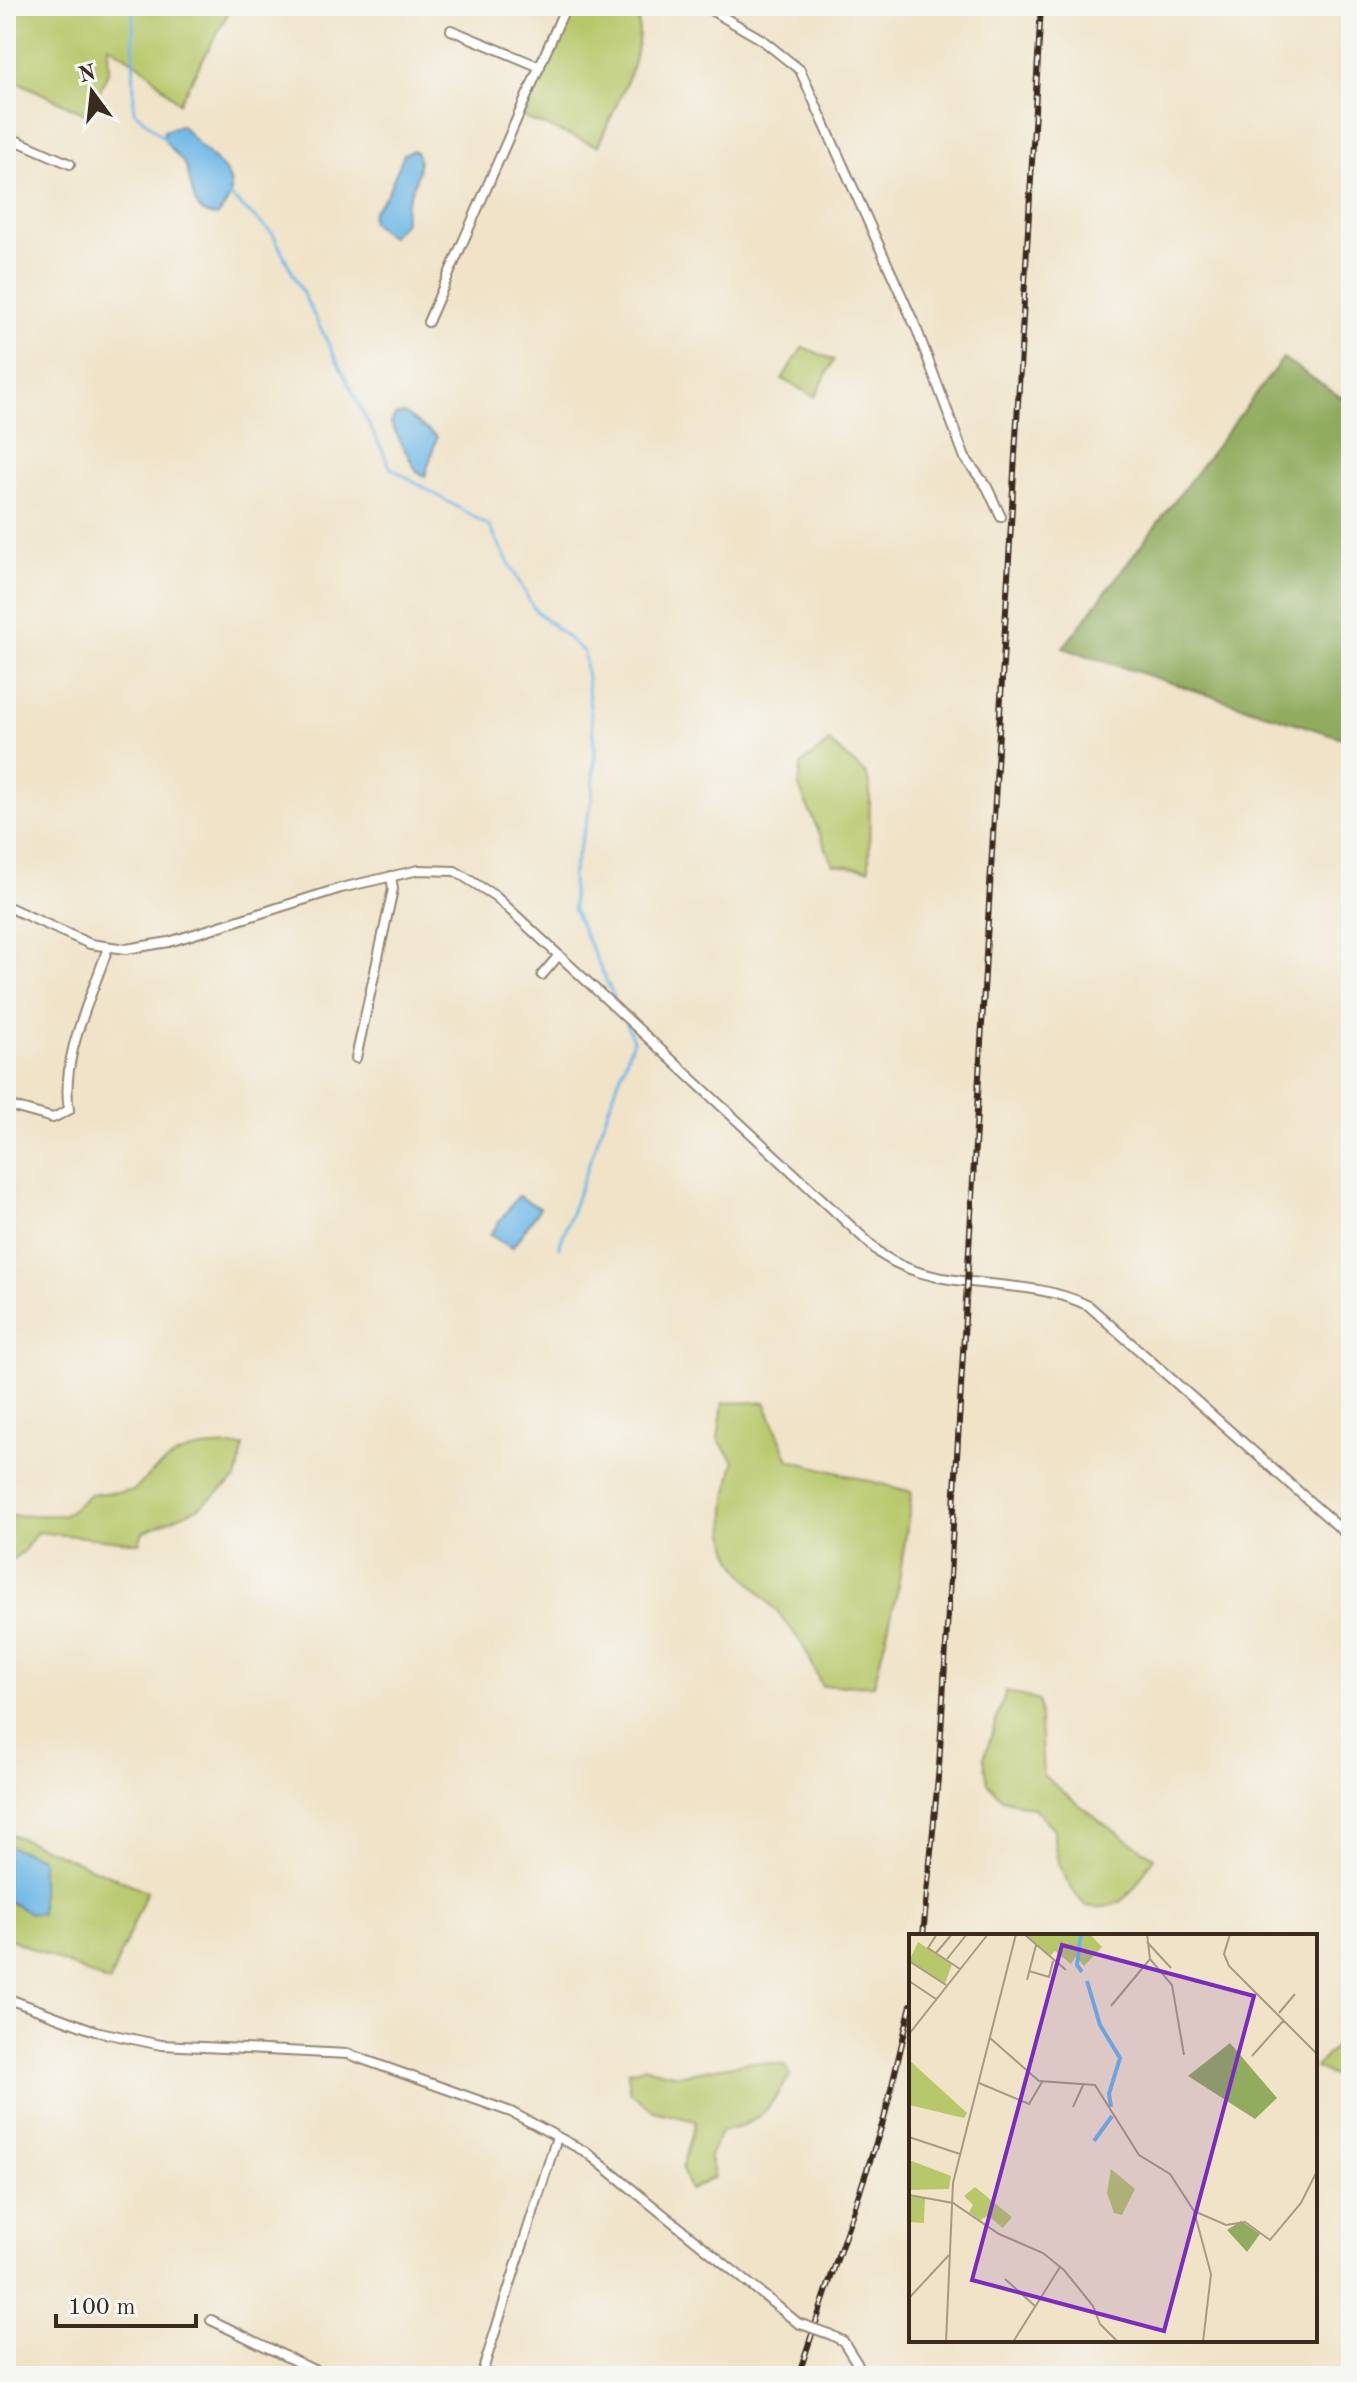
<svg xmlns="http://www.w3.org/2000/svg" width="1357" height="2382" viewBox="0 0 1357 2382" font-family="'Old Standard TT',serif">
<style>
.green{fill:#b7c86b;stroke:#797944;stroke-width:2}
.forest{fill:#91ac5f;stroke:#666b3e;stroke-width:2}
.water{fill:#6eb8e6;stroke:#547182;stroke-width:2}
.lines{fill:none;stroke-linecap:round;stroke-linejoin:round}
.stream{stroke:#6eb8e6;stroke-width:3}
.minor-casing{stroke:#968673;stroke-width:12}
.minor{stroke:#fff;stroke-width:8}
.rail-casing{stroke:#3b2a1e;stroke-width:6}
.rail{stroke:#f6f6f2;stroke-width:3;stroke-dasharray:9;stroke-linecap:butt}
.minor-bridge-casing{stroke:#968673;stroke-width:12;stroke-linecap:butt}
.minor-bridge{stroke:#fff;stroke-width:8}
.inset-river{fill:none;stroke:#6eb8e6;stroke-width:4}
.inset-road{fill:none;stroke:#a89984;stroke-width:2}
.view{fill:#7b2cbf;fill-opacity:0.15;stroke:#7b2cbf;stroke-width:4}
.inset-edge{fill:none;stroke:#3b2a1e;stroke-width:4}
</style>
<rect width="100%" height="100%" fill="#f6f6f2"/>
<filter id="ink" filterUnits="userSpaceOnUse"><feTurbulence type="fractalNoise" baseFrequency=".0125" numOctaves="2"/><feDisplacementMap in="SourceGraphic" scale="16" xChannelSelector="R" yChannelSelector="G"/><feConvolveMatrix kernelMatrix="1 2 1 2 8 2 1 2 1" color-interpolation-filters="sRGB"/></filter>
<filter id="wash" filterUnits="userSpaceOnUse"><feTurbulence type="fractalNoise" baseFrequency=".006" numOctaves="4" result="noise"/><feDisplacementMap in="SourceGraphic" scale="32" xChannelSelector="R" yChannelSelector="G"/><feGaussianBlur stdDeviation="1.8" result="paint"/><feColorMatrix in="noise" values="0 0 0 0 0 0 0 0 0 0 0 0 0 0 0 0 0 1.4 0 .05"/><feComposite in="paint" operator="in"/></filter>
<g filter="url(#wash)">
<rect width="100%" height="100%" fill="#f0e3c8"/>
<path class="green" d="M6,6h226l-53,97 -35,-35 -36,-23 1,25 -20,46 -83,-40z
M572,6h63c16,44 -21,100 -37,140l-74,-28z
M803,347l31,13 -19,37 -33,-18z
M829,742l37,32 4,11 -1,84 -36,-5 -34,-77 2,-22z
M765,1402l24,58 123,32 -14,96 -24,97 -52,1c-7,-14 -13,-32 -22,-45 -56,-79 -92,-67 -66,-180l-16,-22 5,-36z
M244,1446l-8,33 -38,29 -55,24 -4,11 -102,-11 -14,20 -17,11v-47l59,-1 25,-21 43,-3c42,-42 51,-44 111,-45z
M1006,1691l33,10 4,74 55,45 56,37c-22,32 -27,56 -69,49 -20,-24 -32,-46 -31,-77l-20,-21 -32,-9 -14,-16 -4,-25z
M6,1832l141,59 -38,92 -103,-46z
M1351,2028v56l-36,-16z
M750,2062l36,3 4,11c-23,34 -28,47 -69,56l-12,25 6,20 -25,13 -8,-21 14,-48 -42,-10 -24,-19 -2,-21 16,-4 33,8z"/>
<path class="forest" d="M1283,358l68,46v337l-288,-93z"/>
<path class="water" d="M181,125c7,6 11,13 17,19 24,25 50,37 19,72 -28,-1 -23,-30 -31,-49 -6,-13 -25,-22 -22,-36z
M413,150l4,3c9,22 -16,45 -12,69l-15,15 -19,-15 1,-9 15,-19 17,-40z
M405,414l32,23 -12,39 -8,-4 -26,-48 4,-9z
M518,1196l22,12 -28,40 -22,-13z
M6,1845l35,13v56l-11,-1 -24,-13z"/>
<g class="lines">
<path class="stream" d="M133,6l1,105 32,29
M229,195l44,39 118,234 98,58 45,83 50,43 11,100 -3,49 -20,74 1,34 41,88
M559,1247l74,-207 -7,-17"/>
</g>
</g>
<g filter="url(#ink)">
<g class="lines">
<g class="minor-casing">
<path id="minor" d="M704,6l57,33 39,31 117,260 48,128 22,29 14,30
M451,30l89,37
M6,136l64,28
M428,322l138,-316
M6,906l84,38 36,5 43,-7 172,-54 78,-18 36,1 40,25 387,359c62,41 142,18 207,51l253,224 9,12
M542,975l17,-20
M356,1058l37,-169 -2,-13
M6,1105l47,13 16,-8c-9,-53 23,-113 39,-163
M1342,1530l4,-6 5,1
M6,1998l89,33 66,14 187,9 163,58 75,40 212,171
M211,2320l115,56
M829,2334l14,7 22,35
M481,2376l76,-239"/>
</g>
<use href="#minor" class="minor"/>
<g class="rail-casing">
<path id="rail" d="M923,1936l16,-169 102,-1761
M798,2376l86,-257 27,-114"/>
</g>
<use href="#rail" class="rail"/>
<g class="minor-bridge-casing">
<path id="minor-bridge" d="M798,2323l31,11"/>
</g>
<use href="#minor-bridge" class="minor-bridge"/>
</g>
</g>
<g transform="translate(909 1934)">
<rect width="408" height="408" fill="#f0e3c8"/>
<path d="M116,0h65l12,13 -18,19 -8,-10 -5,8 -16,-13 -5,5zM9,8l34,22 -7,20 -36,-23zM0,126l58,53 -3,5 -55,-13zM0,226l42,16 -2,13 -40,1zM202,235l24,20 -13,26 -8,-2 -7,-20zM66,253l37,30 -9,11 -15,-12 -8,4 -11,-8 4,-7 -9,-9zM0,262l16,2 -1,25 -15,-1z" fill="#b7c86b"/>
<path d="M321,109l47,55 -22,21 -67,-43zM332,287l19,13 -13,18 -20,-22z" fill="#91ac5f"/>
<path class="inset-river" d="M172,0l-4,31 5,7M178,47l13,44 20,33 -11,36 2,13M185,207l18,-25"/>
<path class="inset-road" d="M28,0l-9,14 32,21M115,0l42,36M238,0l3,25M321,0l-6,20 5,12 88,88M238,8l24,26M27,19l16,-19M38,25l20,-25M241,25l22,26 12,70M0,27l37,24M120,37l20,6 4,-16M118,46l9,-35M0,47l27,18M202,72l39,-47M370,79l16,-19M0,100l79,-100M81,104l49,43 56,4 44,70 31,19 24,37 17,63 -8,68M343,122l32,-36M70,149l50,21 13,-22M164,173l11,-24M0,203l51,17M0,261l44,8 46,31 44,19 21,17 29,36 7,18 18,18M285,277l32,14 19,-3 25,18 31,-37 16,-32M96,345l30,27M0,364l40,-43M37,408l7,-159 63,-249M104,408l47,-75"/>
<path class="view" d="M153,11l192,51 -90,335 -192,-51z"/>
<rect width="408" height="408" class="inset-edge"/>
</g>
<rect width="1357" height="2382" fill="none" stroke="#f6f6f2" stroke-width="32"/>
<g transform="translate(92 92) rotate(345)" stroke="#f6f6f2" stroke-width="6" paint-order="stroke">
<path d="M0-6L14 30L0 20L-14 30Z" fill="#3b2a1e"/>
<text y="-12" font-size="22" font-weight="bold" text-anchor="middle" fill="#3b2a1e">N</text>
</g>
<path d="M56 2314v12h140v-12" fill="none" stroke="#3b2a1e" stroke-width="4"/>
<text x="68" y="2314" font-size="24" fill="#3b2a1e" stroke="#f6f6f2" stroke-width="6" paint-order="stroke">100 m</text>
</svg>
